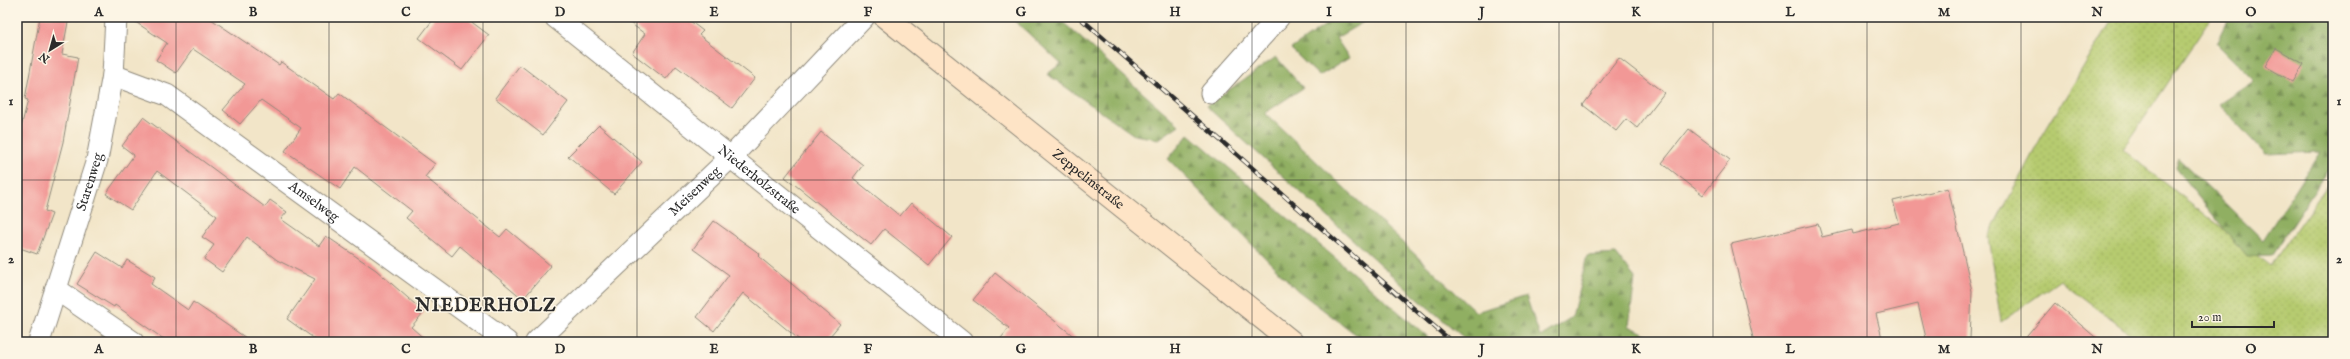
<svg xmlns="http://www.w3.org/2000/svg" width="2350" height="359" viewBox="0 0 2350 359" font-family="'IM FELL English',serif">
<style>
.grass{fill:url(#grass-dots);stroke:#707b4d}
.forest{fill:url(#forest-firs);stroke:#5e6d46}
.building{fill:#f29896}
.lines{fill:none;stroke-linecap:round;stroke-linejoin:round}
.street-casing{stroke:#8e887a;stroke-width:23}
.secondary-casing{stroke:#8e887a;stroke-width:24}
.street{stroke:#fff;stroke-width:21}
.secondary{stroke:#fee4c6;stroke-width:22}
.rail-casing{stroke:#2b2b2b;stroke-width:4.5}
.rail{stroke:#fcf5e5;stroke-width:3;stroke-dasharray:9;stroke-linecap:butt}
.grid{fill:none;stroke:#2b2b2b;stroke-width:1;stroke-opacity:0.55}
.labels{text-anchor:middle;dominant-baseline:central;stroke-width:3;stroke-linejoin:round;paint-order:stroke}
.street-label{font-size:14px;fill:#2b2b2b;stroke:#fcf5e5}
.district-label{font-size:18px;font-weight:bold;letter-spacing:1px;fill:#2b2b2b;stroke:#fcf5e5}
.neatline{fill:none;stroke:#2b2b2b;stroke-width:1.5}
.grid-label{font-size:13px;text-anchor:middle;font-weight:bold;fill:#2b2b2b}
</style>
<defs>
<pattern id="grass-dots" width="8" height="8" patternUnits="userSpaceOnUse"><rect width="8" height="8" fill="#b6cb6f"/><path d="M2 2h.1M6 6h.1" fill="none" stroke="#9dae60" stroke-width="1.8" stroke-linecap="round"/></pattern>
<pattern id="forest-firs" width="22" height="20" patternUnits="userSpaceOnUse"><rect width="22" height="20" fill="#90af62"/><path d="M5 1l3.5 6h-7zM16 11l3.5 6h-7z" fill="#768f51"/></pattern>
</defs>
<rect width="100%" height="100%" fill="#fcf5e5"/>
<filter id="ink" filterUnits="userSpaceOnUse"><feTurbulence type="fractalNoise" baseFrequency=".025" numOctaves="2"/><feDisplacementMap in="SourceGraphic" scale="8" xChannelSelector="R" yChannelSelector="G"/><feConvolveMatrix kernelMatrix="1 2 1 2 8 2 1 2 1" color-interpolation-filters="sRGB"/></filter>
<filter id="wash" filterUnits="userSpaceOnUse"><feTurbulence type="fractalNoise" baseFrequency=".012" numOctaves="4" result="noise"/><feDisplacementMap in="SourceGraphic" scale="16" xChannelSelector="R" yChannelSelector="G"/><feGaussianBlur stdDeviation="0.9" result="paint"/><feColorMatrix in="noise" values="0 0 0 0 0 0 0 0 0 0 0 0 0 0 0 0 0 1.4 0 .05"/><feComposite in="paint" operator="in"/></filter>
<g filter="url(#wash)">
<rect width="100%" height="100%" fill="#f2e5c8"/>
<path class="grass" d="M2114,17h98l-89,133 148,116 62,-89v165h-198l2,-3 -77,-59 -59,42 -13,-85 54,-101z"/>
<path class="forest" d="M1011,17h46l122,108 -20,14 -25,-4 -87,-61 14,-10z
M1337,17h35l-36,21 13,20 -30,18 -28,-27z
M2229,17h104v146l-61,92 -26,1 -71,-88 3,-10 85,82 57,-88 -55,2 -46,-50 35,-23 -38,-38z
M1276,57l27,31 -38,25 211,199 50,-16 14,41 32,-20 15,-61 29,-2 19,24 -6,48 34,16h-194l-51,-43 -212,-193z
M1189,134l245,208h-68l-69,-52 -129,-131z"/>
<g id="blocks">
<path class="building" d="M40,17h29l-7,37 16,3 -15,85 -18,69 7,3 -15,40 -20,-7v-104l11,-43 -3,-1z
M128,17h80l71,48 2,-3 53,37 5,-6 96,71 -10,13 75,60 7,-8 44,37 -28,33 -63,-53 -8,10 -46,-38 6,-7 -57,-44 -15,22 -55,-38 16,-23 -40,-28 -21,24 -17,-14 22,-26 -52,-35 -17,24 -20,-13 11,-17z
M435,17h30l24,18 -27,35 -43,-32z
M622,17h63l18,14 -4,4 56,43 -23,30 -56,-42 -10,13 -34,-26 13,-19z
M2276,48l28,16 -11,18 -28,-16z
M1619,58l45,35 -27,35 -11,-9 -10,12 -33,-26z
M520,65l48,37 -25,33 -48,-37z
M143,117l122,90 5,-7 17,12 -6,7 38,27 7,-10 50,34 48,42 -13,15 17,15h-109l-32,-23 28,-40 -38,-19 -30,-23 -25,35 -18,-13 10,-14 -12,-8 15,-21 -60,-45 -26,39 -25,-16 28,-39 -12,-9z
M599,125l43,37 -28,32 -46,-38z
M1689,129l41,31 -27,35 -41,-32z
M821,132l42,33 -10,13 47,38 11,-13 41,34 -23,28 -45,-36 -13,16 -86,-68z
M1948,188l24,103 -2,48 -15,3h-28l-9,-38 -42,10 7,28h-129l-23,-98 87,-20 4,13 30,-7 1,4 46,-11 -6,-22z
M714,221l46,33 -2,2 82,68 -15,18h-23l-59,-49 -29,38 -17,-14 32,-42 -36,-26z
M97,252l25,16 5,-8 28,17 -4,7 37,26 5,-8 59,40h-84l-53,-37 -1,2 -37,-23z
M995,273l86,69h-83l11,-14 -36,-28z
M2055,303l46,39h-79z"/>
</g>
</g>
<g filter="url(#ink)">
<use href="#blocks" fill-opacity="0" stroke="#8e887a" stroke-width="1"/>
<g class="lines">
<g class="street-casing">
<g id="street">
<path id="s1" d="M555,17l407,325"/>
<path id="s2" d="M113,75l54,20 340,247"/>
<path d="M1211,93l68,-76"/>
<path d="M56,289l77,53"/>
<path id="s3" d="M39,342l58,-182 16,-85 3,-58"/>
<path id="s4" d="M536,342l196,-186 132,-139"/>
</g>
</g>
<g class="secondary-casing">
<g id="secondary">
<path id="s5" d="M885,17l407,325"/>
</g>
</g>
<use href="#street" class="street"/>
<use href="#secondary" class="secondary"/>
<g class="rail-casing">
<path id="rail" d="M1079,17l373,325"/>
</g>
<use href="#rail" class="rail"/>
</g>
</g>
<path class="grid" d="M176,17v325M329,17v325M483,17v325M637,17v325M791,17v325M944,17v325M1098,17v325M1252,17v325M1406,17v325M1559,17v325M1713,17v325M1867,17v325M2021,17v325M2174,17v325M17,180h2316"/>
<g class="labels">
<g class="street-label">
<text stroke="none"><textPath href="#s1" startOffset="261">Niederholzstraße</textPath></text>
<text stroke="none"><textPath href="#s5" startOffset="260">Zeppelinstraße</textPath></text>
<text stroke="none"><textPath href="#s3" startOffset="168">Starenweg</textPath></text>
<text stroke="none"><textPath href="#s4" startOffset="219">Meisenweg</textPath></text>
<text stroke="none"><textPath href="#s2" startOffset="239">Amselweg</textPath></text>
</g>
<g class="district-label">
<text x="486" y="306">NIEDERHOLZ</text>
</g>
</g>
<rect width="2350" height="359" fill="none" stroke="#fcf5e5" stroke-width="44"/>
<g transform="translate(50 50) rotate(217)" stroke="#fcf5e5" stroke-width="3" paint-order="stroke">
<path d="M0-3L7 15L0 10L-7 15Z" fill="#2b2b2b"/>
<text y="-6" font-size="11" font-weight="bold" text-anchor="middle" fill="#2b2b2b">N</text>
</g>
<path d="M2192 321v6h82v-6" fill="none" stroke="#2b2b2b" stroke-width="2"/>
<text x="2198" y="321" font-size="12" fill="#2b2b2b" stroke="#fcf5e5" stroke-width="3" paint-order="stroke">20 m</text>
<rect x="22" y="22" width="2306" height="315" class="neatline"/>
<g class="grid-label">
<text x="99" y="16">A</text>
<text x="253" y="16">B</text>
<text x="406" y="16">C</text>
<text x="560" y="16">D</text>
<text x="714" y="16">E</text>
<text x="868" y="16">F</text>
<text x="1021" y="16">G</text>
<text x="1175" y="16">H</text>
<text x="1329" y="16">I</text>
<text x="1482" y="16">J</text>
<text x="1636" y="16">K</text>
<text x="1790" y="16">L</text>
<text x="1944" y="16">M</text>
<text x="2097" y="16">N</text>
<text x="2251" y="16">O</text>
<text x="11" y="105">1</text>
<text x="2339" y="105">1</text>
<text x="11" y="263">2</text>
<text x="2339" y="263">2</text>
<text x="99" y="353">A</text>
<text x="253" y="353">B</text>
<text x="406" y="353">C</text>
<text x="560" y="353">D</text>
<text x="714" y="353">E</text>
<text x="868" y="353">F</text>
<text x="1021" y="353">G</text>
<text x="1175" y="353">H</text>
<text x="1329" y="353">I</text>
<text x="1482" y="353">J</text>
<text x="1636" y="353">K</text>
<text x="1790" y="353">L</text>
<text x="1944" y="353">M</text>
<text x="2097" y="353">N</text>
<text x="2251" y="353">O</text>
</g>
</svg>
